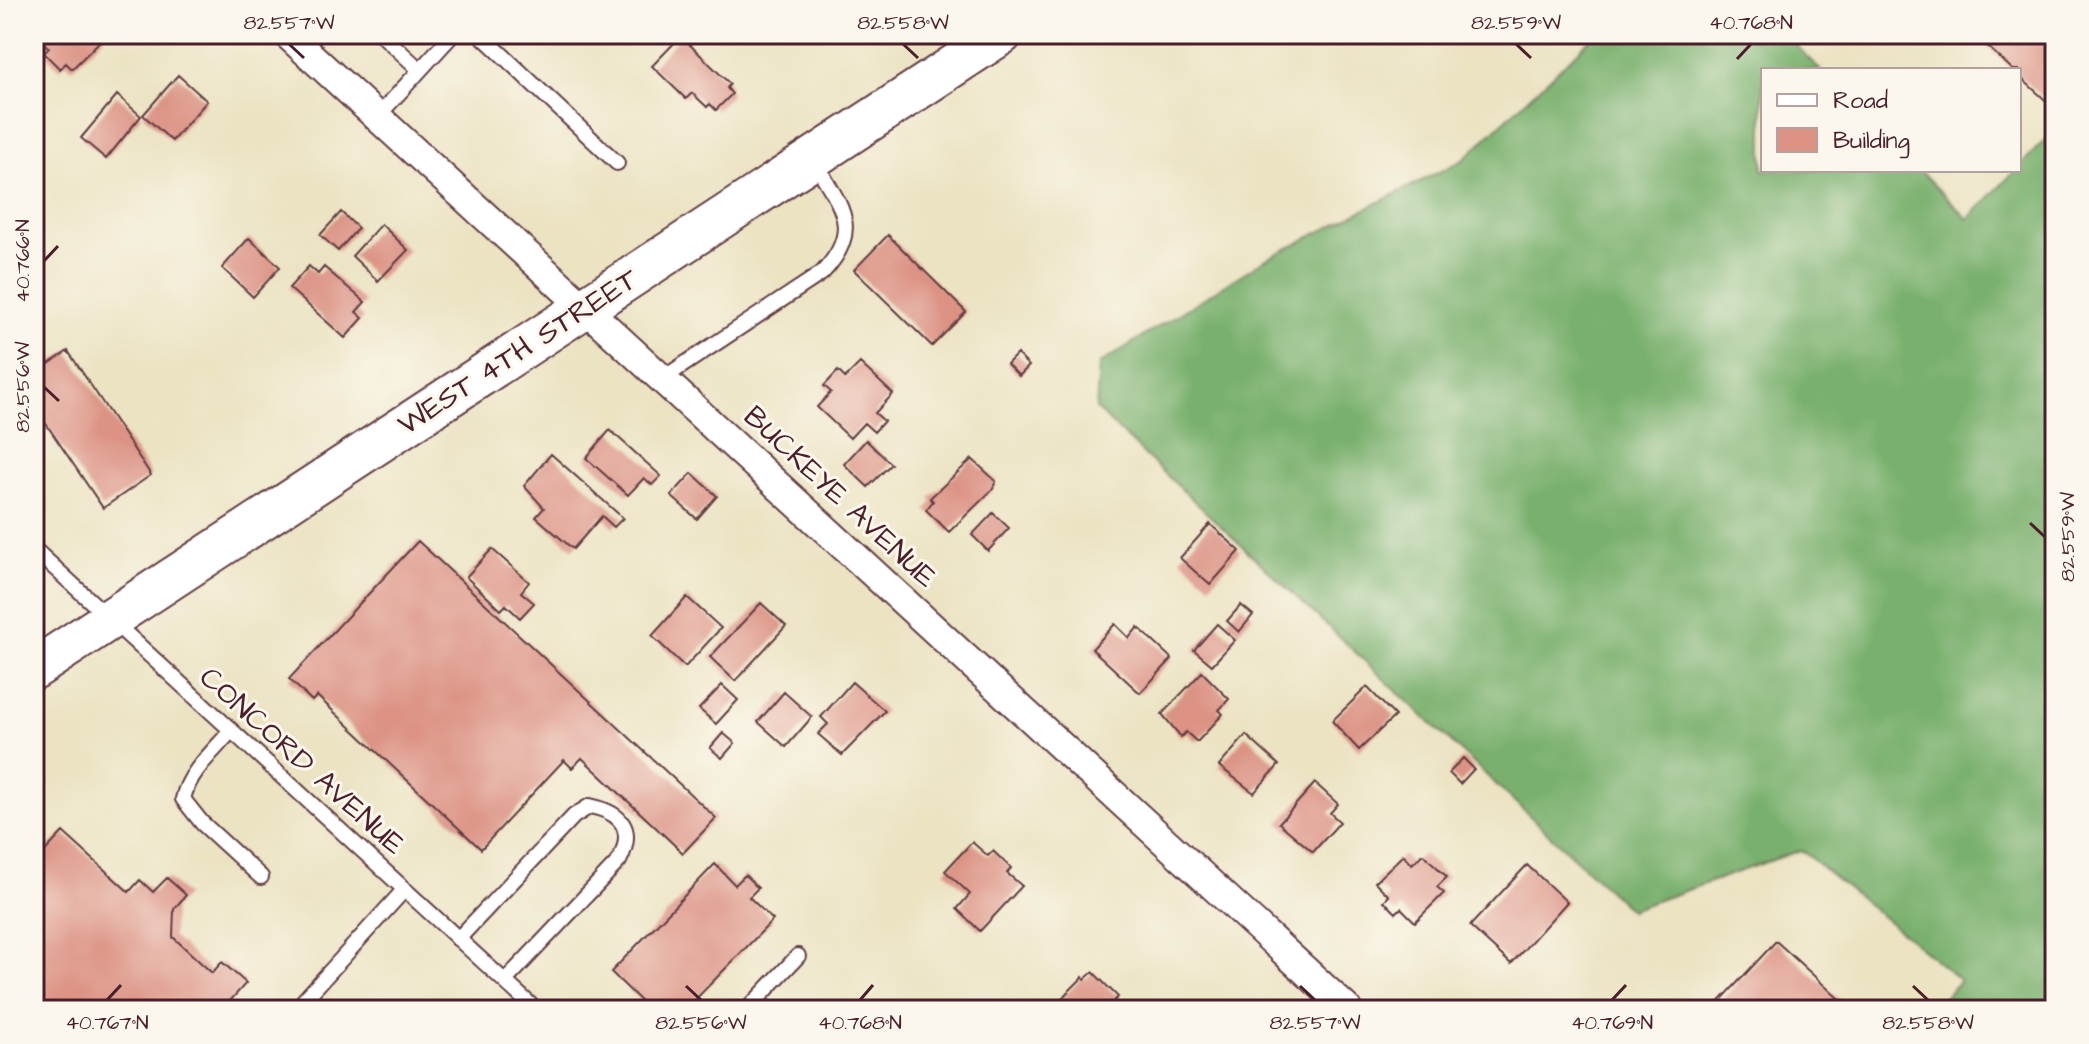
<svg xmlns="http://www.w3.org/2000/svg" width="2089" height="1044" viewBox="0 0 2089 1044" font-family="'Architects Daughter',sans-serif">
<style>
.forest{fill:#79b06d;stroke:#62684c;stroke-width:2}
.building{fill:#dc9384}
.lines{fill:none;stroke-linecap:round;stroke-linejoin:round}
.service-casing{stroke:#623c42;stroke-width:18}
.minor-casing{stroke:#623c42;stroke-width:32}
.secondary-casing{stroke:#623c42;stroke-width:44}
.service{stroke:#fff;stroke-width:14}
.minor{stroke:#fff;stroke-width:28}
.secondary{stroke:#fff;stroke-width:40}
.ticks{fill:none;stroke:#4a1f2b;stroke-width:3}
.labels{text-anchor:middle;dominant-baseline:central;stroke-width:6;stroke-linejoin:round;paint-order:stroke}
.street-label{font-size:30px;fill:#4a1f2b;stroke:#fbf7ec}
.neatline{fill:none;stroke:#4a1f2b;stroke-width:3}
.ticks-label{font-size:20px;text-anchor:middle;fill:#4a1f2b}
</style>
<rect width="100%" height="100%" fill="#fbf7ec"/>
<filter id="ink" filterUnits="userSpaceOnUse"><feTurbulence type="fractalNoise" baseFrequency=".0125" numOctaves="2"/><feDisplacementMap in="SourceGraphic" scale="16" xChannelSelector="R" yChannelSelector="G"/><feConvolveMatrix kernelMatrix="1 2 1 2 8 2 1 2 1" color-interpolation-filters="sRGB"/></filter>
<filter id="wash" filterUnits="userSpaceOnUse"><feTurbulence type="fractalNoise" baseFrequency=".006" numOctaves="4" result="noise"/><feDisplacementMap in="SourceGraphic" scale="32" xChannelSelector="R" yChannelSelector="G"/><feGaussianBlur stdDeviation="1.8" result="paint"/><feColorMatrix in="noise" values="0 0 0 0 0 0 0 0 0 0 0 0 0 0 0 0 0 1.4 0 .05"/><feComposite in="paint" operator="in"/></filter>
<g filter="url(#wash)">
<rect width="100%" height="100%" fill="#ebe3c2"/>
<path class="forest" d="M1596,34h189l35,36h-57v100h156l49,49 87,-89v880h-121l26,-30 -159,-130 -171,60 -534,-501 3,-45 167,-105 197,-99z"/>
<g id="blocks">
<path class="building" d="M35,34h68l2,2 -33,33 -6,-6 -6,6 -16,-16 5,-5z
M1974,34h81v75l-36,-33v-6h-6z
M681,36l49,48 -3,4 5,6 -16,16 -6,-6 -3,3 -15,-14 -6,6 -34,-33z
M178,75l29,26 -35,40 -29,-26z
M117,95l24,21 -35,43 -25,-21z
M341,212l17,16 -20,23 -18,-16z
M381,224l27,26 -30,31 -26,-25z
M888,235l78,77 -34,34 -78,-76z
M249,238l31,29 -27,30 -31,-29z
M309,266l9,8 6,-7 41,35 -9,10 7,6 -18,20 -56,-50z
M68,351l83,124 -48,33 -69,-102v-32z
M1017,354l12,12 -10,10 -12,-12z
M860,363l33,31 -18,19 9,8 -10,11 -10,-9 -14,15 -33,-31 14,-15 -7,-6 14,-15 7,7z
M610,430l51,46 -9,9 -8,-7 -16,17 -42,-37z
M866,440l25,24 -23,23 -24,-23z
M551,454l72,64 -9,9 -12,-11 -29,33 -37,-32 8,-9 -20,-22z
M972,459l24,22 -3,8 -44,43 -23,-22 7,-9 -3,-3z
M692,473l25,23 -20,23 -26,-23z
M993,513l16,15 -21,23 -16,-16z
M1210,524l30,27 -30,34 -30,-27z
M418,541l298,277 -33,35 -101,-95 -10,10 -8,-8 -83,89 -164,-153 -5,5 -23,-22z
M492,549l37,33 -8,10 13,11 -14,15 -14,-13 -5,5 -35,-33z
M687,597l34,31 -36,39 -33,-31z
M761,603l25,23 -51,55 -25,-24z
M1241,605l12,10 -14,17 -12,-11z
M1115,624l14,14 9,-11 34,32 -32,34 -48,-44z
M1217,624l18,16 -23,25 -18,-15z
M1202,672l27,27 -10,11 4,4 -26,28 -11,-10 -5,5 -19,-23z
M852,682l33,29 -43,44 -24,-21 10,-10 -7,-7z
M722,685l16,15 -22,24 -17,-15z
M1367,687l28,29 -36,34 -27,-29z
M784,692l28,25 -26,30 -28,-25z
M723,733l12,10 -13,15 -12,-10z
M1246,735l33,30 -25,28 -35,-27z
M1463,758l11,11 -14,15 -11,-11z
M1315,783l23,21 -8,9 10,9 -27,30 -34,-29z
M63,832l66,60 11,-12 13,12 14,-14 19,17 -12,14 -1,28 39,36 10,-11 24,21 -24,27h-188v-147z
M972,842l16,14 5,-5 18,17 -4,5 15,13 -42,45 -23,-22 13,-15 -25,-23z
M1423,854l24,23 -10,10 7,6 -29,29 -14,-14 -5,5 -12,-12 5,-5 -14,-14 28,-27 9,9z
M715,864l20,21 10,-10 13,13 -9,9 24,23 -88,90h-35l-39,-38z
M1527,865l40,37 -56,62 -41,-38z
M1776,941l75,69h-139z
M1093,972l25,25 -6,6 4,7h-66l33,-33 2,2z"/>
</g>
</g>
<g filter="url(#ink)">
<use href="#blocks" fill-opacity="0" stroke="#623c42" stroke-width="2"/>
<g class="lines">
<g class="service-casing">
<path id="service" d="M381,34l38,35
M480,34l137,129
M377,117l76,-83
M662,379l160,-106c43,-45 17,-68 -9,-114
M34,549l502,461
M230,732c-17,20 -41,40 -47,67l19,24 59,54
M458,939l116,-123 16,-10c33,7 45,24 29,55l-114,120
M295,1010l109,-120
M747,1010l51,-54"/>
</g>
<g class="minor-casing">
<path id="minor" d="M287,34l1061,976"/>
</g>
<g class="secondary-casing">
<path id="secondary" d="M34,669l968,-635"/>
</g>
<use href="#service" class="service"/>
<use href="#minor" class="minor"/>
<use href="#secondary" class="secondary"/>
</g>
</g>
<path class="ticks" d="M289,44l15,14M903,44l15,14M1516,44l15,14M1737,59l14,-15M44,261l14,-15M44,387l15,14M2030,523l15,14M686,986l15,14M1300,986l15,14M1913,986l15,14M107,1000l14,-15M860,1000l13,-15M1612,1000l14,-15"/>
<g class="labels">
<g class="street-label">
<text transform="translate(518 352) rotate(-33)">WEST 4TH STREET</text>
<text transform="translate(840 497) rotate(43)">BUCKEYE AVENUE</text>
<text transform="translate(302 761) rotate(42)">CONCORD AVENUE</text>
</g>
</g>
<rect width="2089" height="1044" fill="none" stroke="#fbf7ec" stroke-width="88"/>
<rect x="1761" y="68" width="260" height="104" fill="#fbf7ec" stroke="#b4a19f" stroke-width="2"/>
<rect x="1777" y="94" width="40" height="12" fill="#ffffff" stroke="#b4a19f" stroke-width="2"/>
<text x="1833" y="108" font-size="24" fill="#4a1f2b">Road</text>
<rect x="1777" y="128" width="40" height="24" fill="#dc9384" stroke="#b4a19f" stroke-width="2"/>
<text x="1833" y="148" font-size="24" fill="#4a1f2b">Building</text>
<rect x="44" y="44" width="2001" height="956" class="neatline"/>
<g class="ticks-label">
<text x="289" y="29">82.557°W</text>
<text x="903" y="29">82.558°W</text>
<text x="1516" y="29">82.559°W</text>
<text x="1751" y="29">40.768°N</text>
<text transform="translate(22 261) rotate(-90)" y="7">40.766°N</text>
<text transform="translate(22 387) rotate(-90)" y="7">82.556°W</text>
<text transform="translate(2067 537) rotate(-90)" y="7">82.559°W</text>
<text x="107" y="1029">40.767°N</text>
<text x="701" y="1029">82.556°W</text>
<text x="860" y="1029">40.768°N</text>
<text x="1315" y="1029">82.557°W</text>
<text x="1612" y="1029">40.769°N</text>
<text x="1928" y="1029">82.558°W</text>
</g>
</svg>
